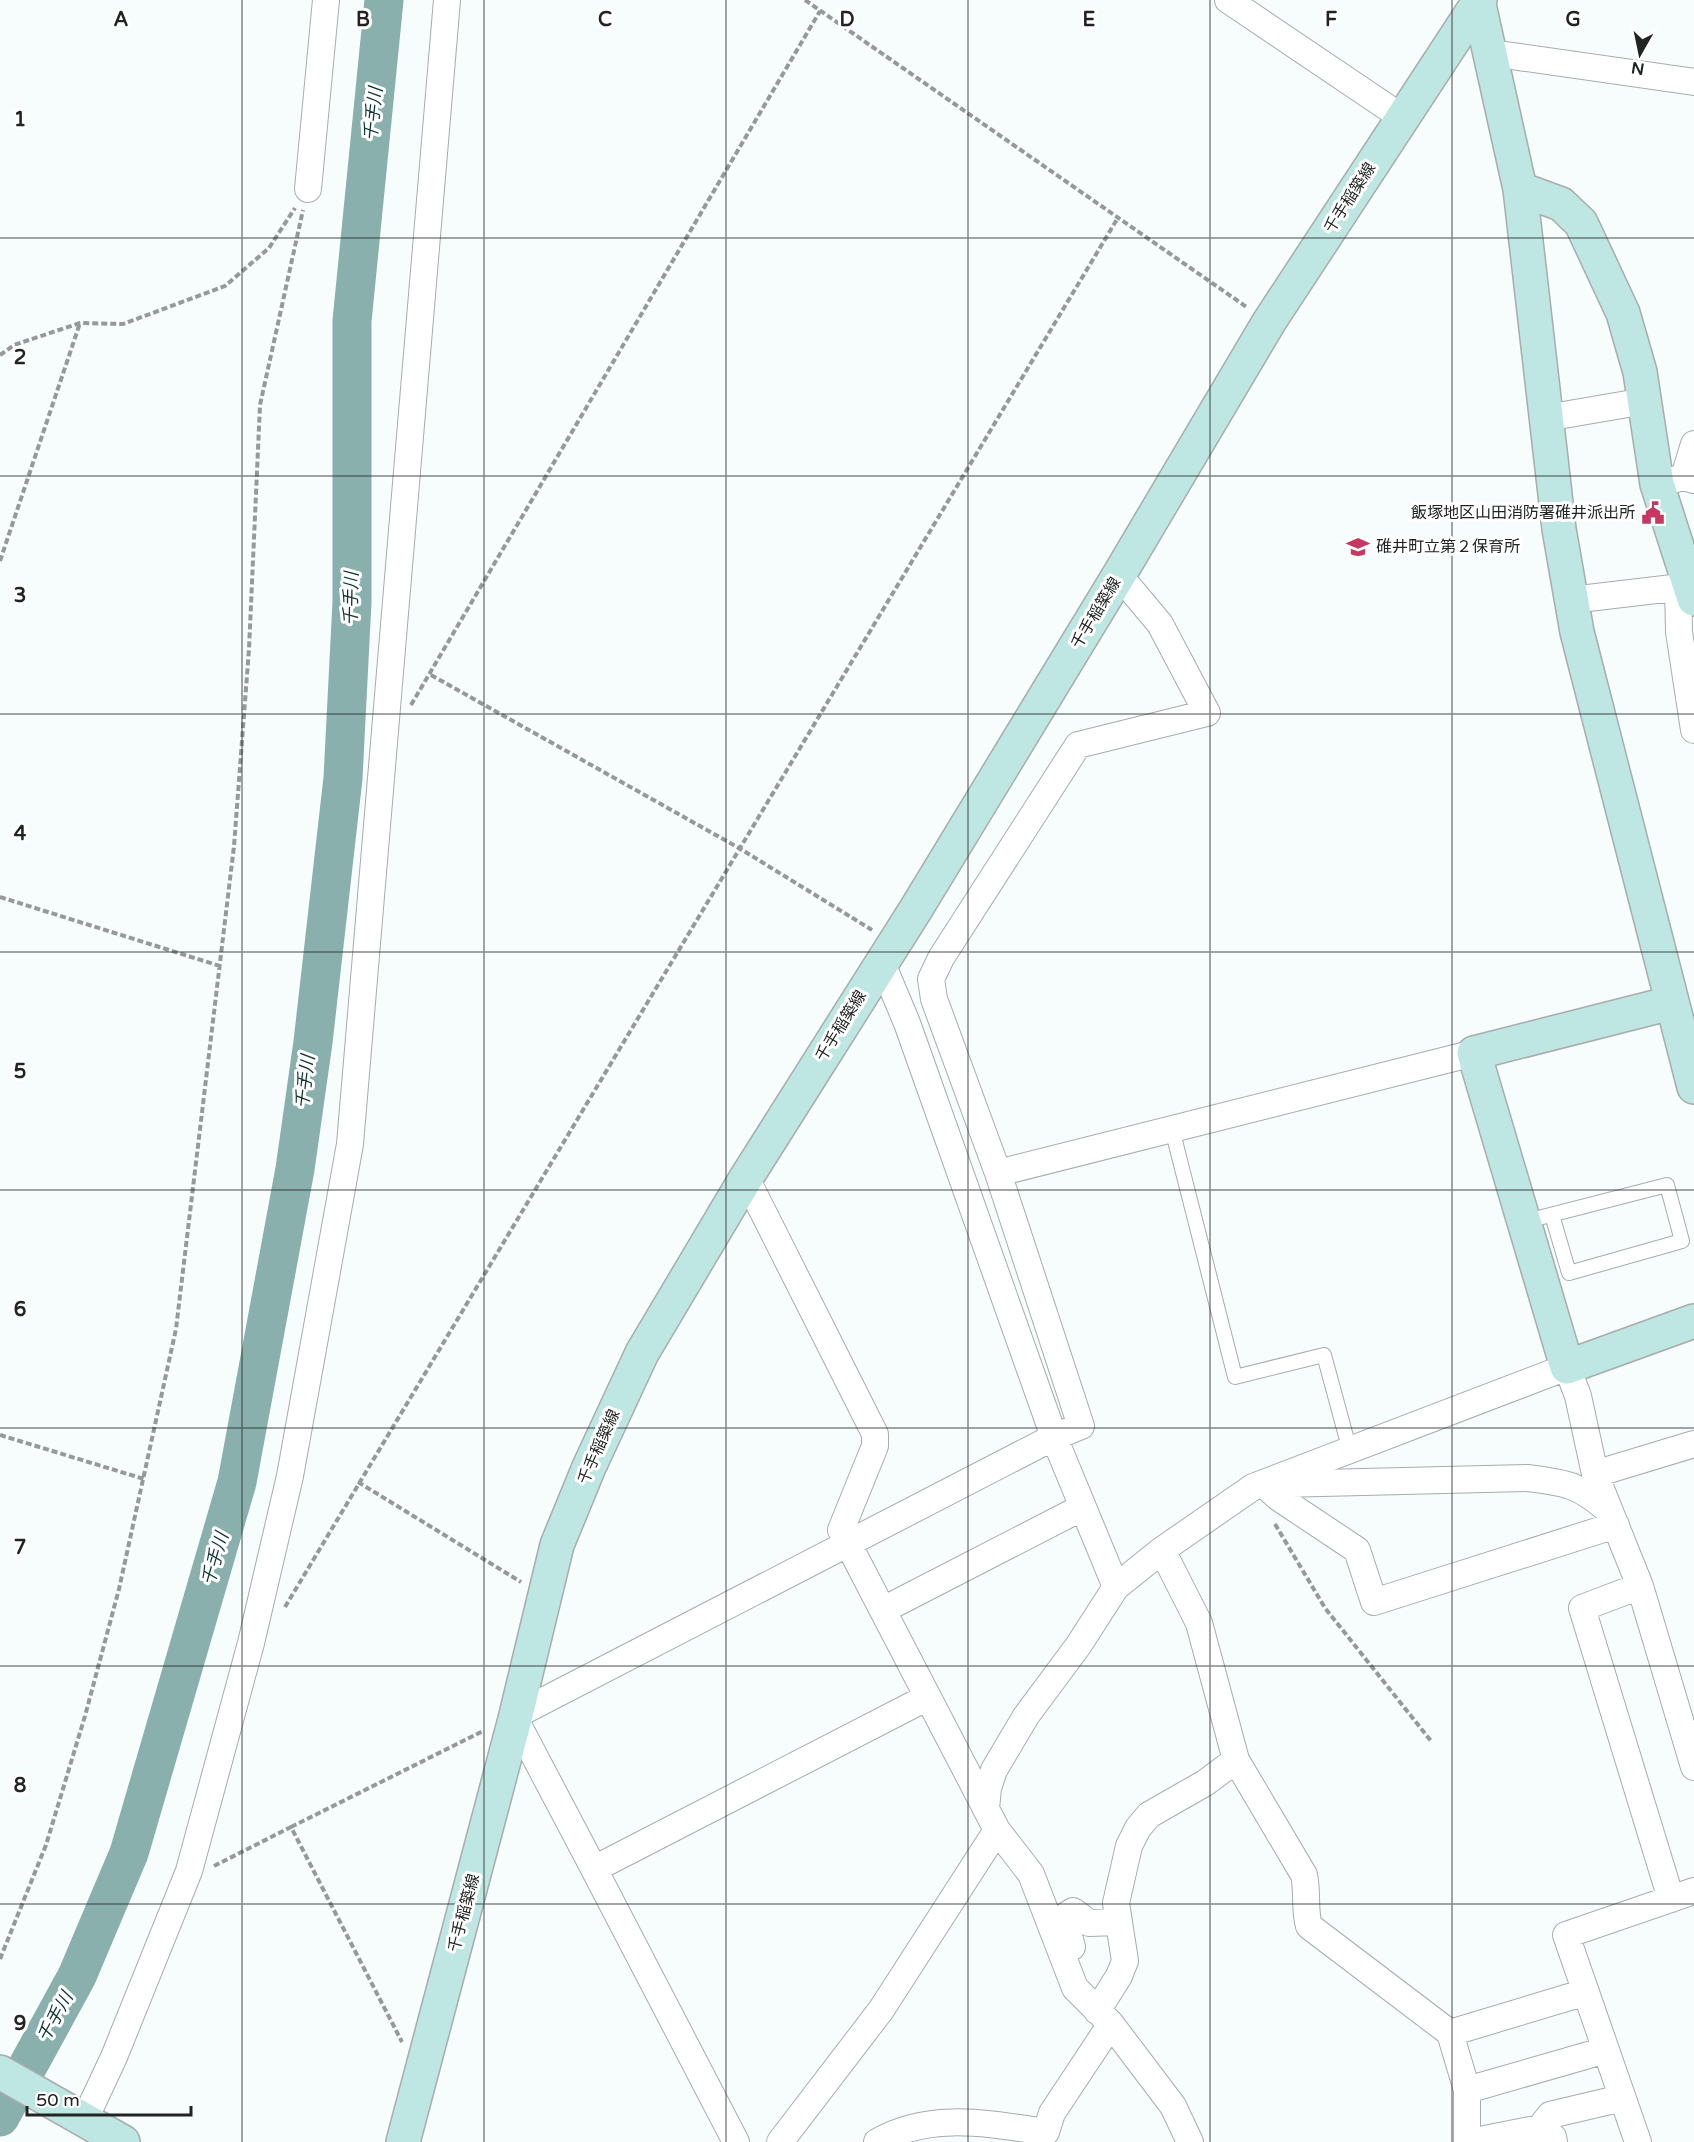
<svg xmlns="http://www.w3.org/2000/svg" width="1694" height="2142" viewBox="0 0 1694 2142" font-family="'Varela Round','Noto Sans JP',sans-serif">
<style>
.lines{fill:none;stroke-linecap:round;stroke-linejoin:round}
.river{stroke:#89b0ac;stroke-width:39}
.lane-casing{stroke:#a7acac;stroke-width:16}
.street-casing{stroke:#a7acac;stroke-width:28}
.secondary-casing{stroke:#a7acac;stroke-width:36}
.path{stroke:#959999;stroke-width:4;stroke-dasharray:6 3;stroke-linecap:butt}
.lane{stroke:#fff;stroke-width:14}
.street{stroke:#fff;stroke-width:26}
.secondary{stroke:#bee6e3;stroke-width:33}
.grid{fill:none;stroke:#222424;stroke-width:1.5;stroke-opacity:0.55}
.labels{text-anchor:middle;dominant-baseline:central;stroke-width:6;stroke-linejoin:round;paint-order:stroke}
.street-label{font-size:16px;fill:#222424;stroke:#fff}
.poi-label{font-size:16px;fill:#222424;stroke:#fff;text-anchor:end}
.water-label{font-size:18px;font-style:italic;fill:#103734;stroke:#fff}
.grid-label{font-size:20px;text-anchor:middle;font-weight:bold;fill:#222424;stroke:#fff;stroke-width:6;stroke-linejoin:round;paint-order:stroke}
</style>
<rect width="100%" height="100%" fill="#f7fdfc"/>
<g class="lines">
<path class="river" d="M0,2117l77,-141 52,-123 108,-371 58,-313 18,-127 30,-264 9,-176v-281l32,-321"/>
<g class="lane-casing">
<path id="lane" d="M1172,1129l63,248 89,-22 26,96
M1523,1222l144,-37 15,56 -113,32 -17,-58"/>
</g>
<g class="street-casing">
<path id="street" d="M1228,0l175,118
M1491,53l203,29
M308,189l18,-189
M1546,418l99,-17
M1684,477l10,-33
M1657,484l27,-7 10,3
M1678,587l1,45 15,98
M1571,600l119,-14
M881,961l26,62 147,414 62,150
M998,1173l476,-120
M746,1178l129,256v12l-34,84 156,300 34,44 44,114 36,36 62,82 17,36
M1595,1474l99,-30
M1263,1484l16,14 78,52 17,52 242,-77
M1281,1484l247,-6c38,5 50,6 80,32
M1162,1550l37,73 37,137 68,115c4,18 0,34 5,51l141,107 17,57v52
M1640,1586l-58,22 89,291
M883,1610l200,-103
M516,1715l538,-278 27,-11 -83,-253 -64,-174 -3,-20 10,-21 137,-213 129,-32 -47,-89 -41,-49
M515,1719l79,150 334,-172
M986,1809l2,-21 6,-18 32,-54 52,-70 38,-59 46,-37 91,-63 314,-120 11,29 17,78 45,112 54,181
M594,1869l142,273
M1072,1947l-8,-30 9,-6 16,12 30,-1
M1097,2011l22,-35 6,-15 -9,-58 13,-57 9,-18 11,-13 56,-32 31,-23
M1450,2033l136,-41
M1467,2090l139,-40
M85,2119l29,-62 75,-186 62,-228 39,-167 60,-332 97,-1144
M1540,2128l10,-13 72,-17
M780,2142l101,-132 116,-180
M877,2142c53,-31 113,-18 169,-10l6,-19 59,-89
M1470,2142l70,-14 13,9 1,5
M1638,2142l-72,-207 128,-44"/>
</g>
<g class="secondary-casing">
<path id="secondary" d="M1478,0l42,189 39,340 18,103 117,455
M1520,189l41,15 20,19 42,90 17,59 17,112 37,115
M1671,1003l-197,50 93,314 127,-46
M0,2072l123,70
M403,2142l112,-423 42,-174 32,-78 53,-114 104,-175 170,-269 203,-334 150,-253 211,-322"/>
</g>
<path class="path" d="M805,0l443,308
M0,355l14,-10 66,-22 43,1 102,-38 44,-38 26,-40
M0,561l80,-238
M431,675l308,173 133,82
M411,705l409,-694
M0,897l220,69
M0,1435l144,44
M358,1482l163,100
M1275,1524l50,84 106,133
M285,1607l834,-1391
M291,1827l192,-96
M214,1866l77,-39 111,215
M0,1959l46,-114 39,-129 34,-127 57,-260 58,-483 15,-197 11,-244 43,-195"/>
<use href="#lane" class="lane"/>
<use href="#street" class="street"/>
<use href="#secondary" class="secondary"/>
</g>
<path class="grid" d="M242,0v2142M484,0v2142M726,0v2142M968,0v2142M1210,0v2142M1452,0v2142M0,238h1694M0,476h1694M0,714h1694M0,952h1694M0,1190h1694M0,1428h1694M0,1666h1694M0,1904h1694"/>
<defs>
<g id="civic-bare" transform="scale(1.8)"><path d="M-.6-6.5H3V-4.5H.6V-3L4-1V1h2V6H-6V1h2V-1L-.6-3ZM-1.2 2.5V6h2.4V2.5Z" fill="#c63861" stroke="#fff" stroke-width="2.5" paint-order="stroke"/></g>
<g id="school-bare" transform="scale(1.8)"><path d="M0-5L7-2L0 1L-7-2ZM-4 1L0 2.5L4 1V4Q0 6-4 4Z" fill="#c63861" stroke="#fff" stroke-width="2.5" paint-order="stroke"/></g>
</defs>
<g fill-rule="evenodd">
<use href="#civic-bare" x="1653" y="513"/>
<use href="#school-bare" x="1358" y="547"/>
</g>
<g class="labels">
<g class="street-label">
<text transform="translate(1350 198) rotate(-57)">千手稲築線</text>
<text transform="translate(1096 613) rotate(-59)">千手稲築線</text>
<text transform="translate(841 1026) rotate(-58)">千手稲築線</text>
<text transform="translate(599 1447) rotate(-66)">千手稲築線</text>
<text transform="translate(464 1913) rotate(-75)">千手稲築線</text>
</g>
<g class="poi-label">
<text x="1635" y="513">飯塚地区山田消防署碓井派出所</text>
<text x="1376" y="547" text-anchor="start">碓井町立第２保育所</text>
</g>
<g class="water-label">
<text transform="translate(373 114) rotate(-84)">千手川</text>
<text transform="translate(351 599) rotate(-89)">千手川</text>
<text transform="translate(305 1082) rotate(-83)">千手川</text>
<text transform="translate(215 1559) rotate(-74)">千手川</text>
<text transform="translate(55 2017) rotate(-61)">千手川</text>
</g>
</g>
<g class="grid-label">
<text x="121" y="26">A</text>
<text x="363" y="26">B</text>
<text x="605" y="26">C</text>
<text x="847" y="26">D</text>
<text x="1089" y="26">E</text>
<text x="1331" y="26">F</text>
<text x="1573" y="26">G</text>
<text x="20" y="126">1</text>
<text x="20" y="364">2</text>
<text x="20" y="602">3</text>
<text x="20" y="840">4</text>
<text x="20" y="1078">5</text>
<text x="20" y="1316">6</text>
<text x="20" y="1554">7</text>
<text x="20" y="1792">8</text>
<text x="20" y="2030">9</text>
</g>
<g transform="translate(1640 54) rotate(189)" stroke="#ffffff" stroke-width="4.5" paint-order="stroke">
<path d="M0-4.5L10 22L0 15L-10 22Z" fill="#222424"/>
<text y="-9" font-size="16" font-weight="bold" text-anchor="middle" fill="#222424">N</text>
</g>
<path d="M27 2106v9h164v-9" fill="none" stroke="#222424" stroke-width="3"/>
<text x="36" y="2106" font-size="18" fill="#222424" stroke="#ffffff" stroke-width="4.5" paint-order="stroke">50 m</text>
</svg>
